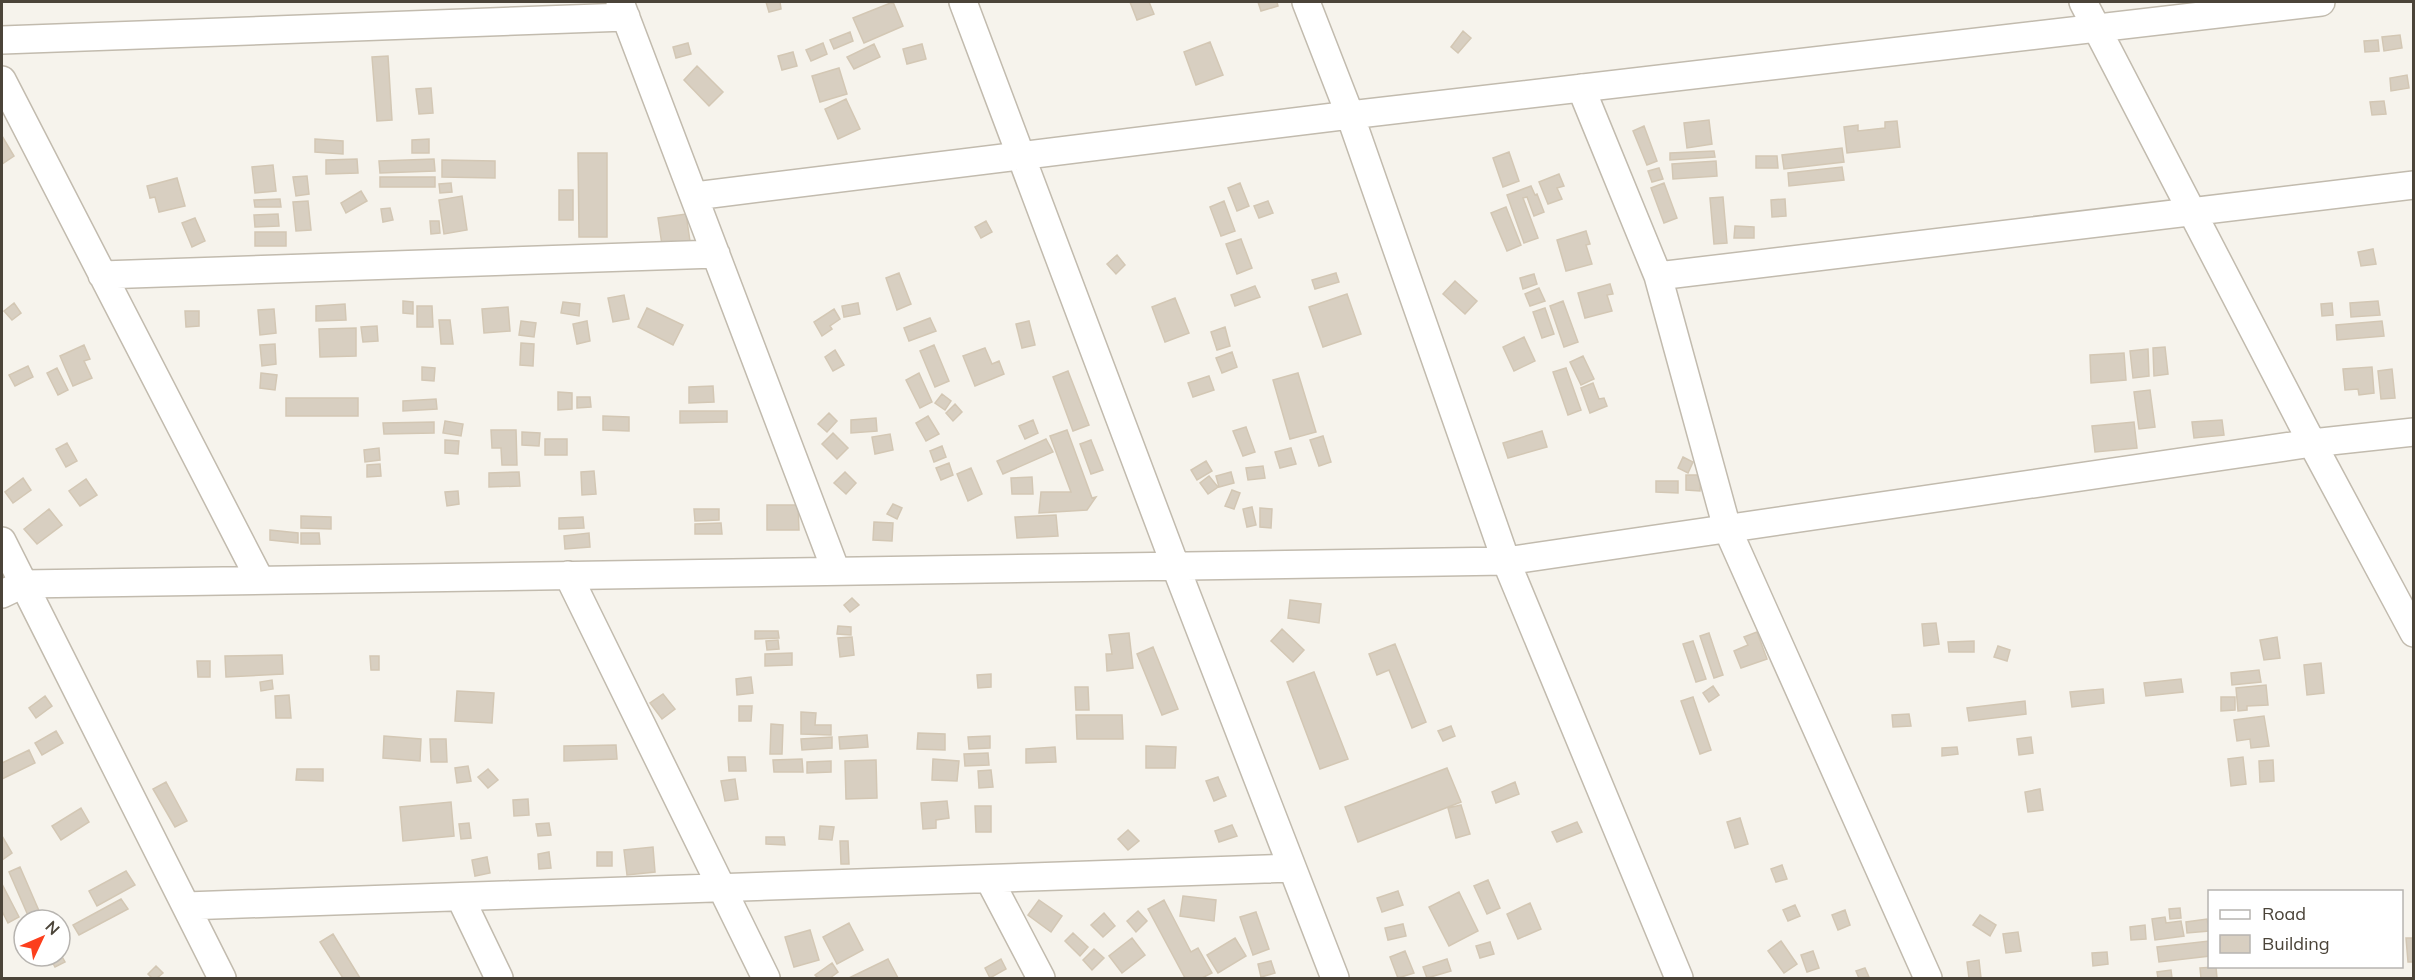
<svg xmlns="http://www.w3.org/2000/svg" width="2415" height="980" viewBox="0 0 2415 980" font-family="Mulish,sans-serif">
<style>
.building{fill:#d8cfc1;stroke:#d3c7b4;stroke-width:1.5}
.lines{fill:none;stroke-linecap:round;stroke-linejoin:round}
.minor-casing{stroke:#c2bbae;stroke-width:30}
.minor{stroke:#fff;stroke-width:27}
</style>
<rect width="100%" height="100%" fill="#f6f3ec"/>
<path class="building" d="M766,2h14l1,7 -12,3z
M893,2l10,24 -39,17 -11,-25z
M1130,2h19l5,12 -17,6z
M1258,2h19l1,4 -17,5z
M1463,31l8,7 -13,15 -7,-6z
M850,32l3,9 -19,8 -4,-9z
M2400,35l2,13 -18,3 -2,-14z
M2378,40l1,11 -14,1 -1,-11z
M1210,42l13,33 -27,10 -12,-33z
M688,43l3,11 -15,4 -3,-11z
M823,43l4,11 -16,7 -5,-11z
M874,44l6,13 -26,12 -7,-12z
M922,44l4,15 -19,5 -4,-15z
M793,52l4,14 -15,4 -4,-14z
M388,56l4,64 -15,1 -5,-64z
M697,66l26,26 -14,14 -25,-26z
M839,68l8,26 -27,8 -8,-26z
M2407,75l2,13 -18,3 -1,-13z
M431,88l2,25 -14,1 -3,-25z
M846,99l14,30 -22,10 -13,-30z
M2384,101l2,13 -14,1 -2,-13z
M1709,120l3,24 -25,4 -3,-25z
M1897,121l3,26 -53,6 -3,-26 14,-2v6l27,-3v-6z
M1644,126l13,35 -10,4 -14,-34z
M2,136l12,20 -12,8z
M315,139l28,2v13l-28,-2z
M429,139v14h-17v-13z
M1842,148l2,14 -60,7 -2,-14z
M1714,151l1,6 -45,3v-7z
M1509,152l10,29 -16,6 -10,-29z
M578,153h29v84h-28z
M1756,156h21l1,12h-22z
M357,159l1,14 -32,1v-14z
M434,159l1,12 -55,2 -1,-12z
M442,160l53,1v17l-53,-1z
M1716,161l1,15 -44,3 -1,-15z
M273,165l3,26 -21,2 -3,-26z
M1842,167l2,13 -55,6 -1,-13z
M1659,168l4,11 -11,3 -4,-11z
M1559,174l5,12 -7,2 5,11 -14,5 -9,-22z
M307,176l2,18 -13,2 -3,-19z
M380,177h55v10h-55z
M177,178l8,28 -26,6 -4,-15 -5,1 -3,-12z
M451,183l1,9 -12,1 -1,-9z
M1240,183l9,23 -12,5 -9,-23z
M1664,183l13,35 -13,5 -13,-35z
M1531,186l4,9 2,-1 7,18 -10,4 -7,-19 -4,1 15,40 -14,5 -17,-48z
M559,190h14v30h-14z
M361,191l6,10 -21,12 -5,-10z
M462,196l5,34 -23,4 -5,-34z
M1723,197l4,46 -13,1 -4,-46z
M280,199l1,8h-26l-1,-7z
M1785,199l1,17 -14,1 -1,-17z
M308,201l3,29 -15,1 -3,-29z
M1224,201l11,30 -14,5 -11,-29z
M1268,201l5,12 -14,5 -5,-12z
M1506,207l15,38 -14,6 -16,-38z
M390,208l3,12 -10,2 -2,-13z
M278,214l1,12 -24,1 -1,-12z
M686,214l4,27 -28,4 -4,-27z
M195,218l10,23 -13,6 -10,-24z
M430,221h9l1,12 -9,1z
M986,221l6,11 -11,6 -6,-11z
M1735,226l19,1v11h-20z
M1586,231l4,13 -4,1 6,19 -26,7 -9,-31z
M255,232h31v14h-31z
M1241,239l11,29 -15,6 -11,-30z
M2373,249l3,15 -15,2 -3,-14z
M1117,255l8,10 -9,9 -9,-10z
M899,273l12,31 -14,6 -11,-32z
M1336,273l3,9 -24,7 -3,-9z
M1534,274l3,10 -14,5 -3,-11z
M1455,281l22,20 -12,13 -22,-20z
M1610,284l3,10 -6,1 5,16 -27,7 -7,-25z
M1255,286l5,11 -25,9 -4,-11z
M1539,288l6,13 -15,5 -5,-12z
M1347,294l14,40 -38,13 -14,-40z
M624,295l5,24 -16,3 -5,-24z
M1175,298l14,35 -24,9 -13,-35z
M403,301l10,1v12l-10,-1z
M1563,301l15,41 -14,5 -14,-41z
M2378,301l2,14 -29,2 -1,-14z
M563,302l17,2 -1,12 -18,-3z
M14,303l7,10 -9,7 -8,-9z
M858,303l2,11 -16,3 -2,-11z
M2332,303l1,12 -11,1 -1,-12z
M345,304l1,16 -30,1v-15z
M417,306h15l1,21h-16z
M508,307l2,24 -26,2 -2,-24z
M647,308l36,17 -10,20 -35,-18z
M1545,308l9,26 -12,4 -9,-26z
M274,309l2,24 -16,2 -2,-25z
M834,309l6,10 -10,7 2,3 -10,7 -8,-14z
M185,311h14v15l-13,1z
M930,318l6,13 -27,10 -5,-13z
M439,320h11l3,24h-12z
M521,321l15,2 -2,14 -15,-2z
M587,321l3,20 -13,3 -4,-20z
M1029,321l6,24 -13,3 -6,-24z
M2382,321l2,15 -47,4 -1,-15z
M377,326l1,15 -15,1 -2,-15z
M1225,327l5,19 -13,4 -6,-18z
M356,328v28l-36,1 -1,-28z
M1524,337l11,24 -21,10 -11,-24z
M521,343l13,1 -1,22 -13,-1z
M275,344l1,20 -14,2 -2,-21z
M84,345l6,14 -6,2 8,17 -19,8 -13,-30z
M934,345l15,36 -14,6 -15,-36z
M2165,347l3,27 -14,2 -1,-28z
M985,348l7,16 7,-3 5,13 -29,12 -12,-30z
M2148,349l1,27 -16,2 -3,-27z
M835,350l9,15 -11,6 -8,-14z
M1232,352l5,15 -15,6 -6,-15z
M2124,353l2,27 -35,3 -1,-28z
M1583,356l11,23 -13,6 -11,-23z
M28,366l5,11 -18,9 -6,-11z
M422,367l13,1 -1,13 -12,-1z
M2372,367l2,26 -15,2 -1,-6 -13,1 -2,-21z
M57,368l11,22 -10,5 -11,-22z
M1566,368l15,42 -13,5 -15,-43z
M2392,369l3,29 -14,1 -3,-28z
M1068,371l21,54 -16,6 -20,-54z
M261,373l16,2 -2,15 -15,-2z
M919,373l13,29 -12,6 -14,-28z
M1298,373l18,59 -26,7 -17,-59z
M1209,376l5,14 -21,7 -5,-14z
M1593,383l6,16 5,-1 3,8 -17,7 -9,-25z
M713,386l1,16 -25,1v-16z
M2150,390l5,37 -16,2 -5,-37z
M558,392l14,1v16l-14,1z
M942,394l9,7 -6,9 -10,-7z
M577,397h13l1,10 -14,1z
M286,398h72v18h-72z
M436,399l1,10 -34,2v-10z
M955,404l7,8 -9,9 -7,-8z
M680,411h47v11l-47,1z
M829,413l8,8 -10,11 -9,-8z
M603,416l26,1v14l-26,-1z
M928,416l11,18 -13,7 -10,-18z
M876,418l1,13 -26,2v-13z
M1033,420l5,13 -13,6 -6,-13z
M2222,420l2,15 -30,3 -2,-16z
M445,421l18,3 -2,12 -18,-3z
M434,422v11l-50,1 -1,-11z
M2134,422l3,26 -42,4 -3,-26z
M1246,427l9,25 -12,4 -10,-25z
M491,430h25l1,35h-15l-1,-17h-9z
M1067,430l25,68 4,-1 -9,13 -48,3 2,-21h30l-21,-56z
M1542,431l5,16 -39,11 -5,-15z
M522,432l18,1 -1,13 -17,-1z
M833,433l15,15 -11,11 -15,-15z
M890,434l3,16 -18,4 -3,-17z
M1323,436l8,26 -12,4 -9,-26z
M545,439h22v16h-22z
M1046,439l7,13 -50,22 -6,-13z
M445,440l14,1 -1,13 -13,-1z
M1091,440l12,30 -12,4 -11,-30z
M67,443l10,18 -11,6 -10,-18z
M942,446l4,11 -12,5 -4,-11z
M379,448l1,12 -15,2 -1,-12z
M1291,448l5,16 -16,4 -5,-16z
M1683,457l10,5 -5,11 -10,-5z
M1206,461l6,10 -15,9 -6,-10z
M949,463l4,12 -12,5 -5,-12z
M380,464l1,12 -14,1v-12z
M1263,466l2,12 -17,2 -2,-12z
M971,468l11,26 -14,7 -11,-27z
M594,471l2,23 -14,1 -1,-23z
M519,472l1,14 -31,1v-14z
M845,472l11,11 -10,11 -12,-11z
M1231,472l3,11 -15,4 -3,-11z
M1686,475h15l-1,16 -14,-1z
M1209,476l9,11 -10,7 -8,-11z
M1032,477l1,17h-21l-1,-16z
M23,478l8,12 -18,13 -8,-11z
M86,479l11,16 -17,11 -11,-15z
M1656,481h22v12l-22,-1z
M1232,490l8,3 -6,16 -9,-3z
M458,491l1,13 -12,2 -2,-14z
M893,504l9,4 -5,11 -10,-5z
M767,505h31l1,25h-32z
M1252,507l4,18 -9,2 -4,-18z
M1260,508l12,1 -1,19 -11,-1z
M49,509l13,16 -25,19 -13,-15z
M694,509h25v11l-24,1z
M1056,515l2,21 -41,2 -2,-21z
M301,516l30,1v12l-30,-1z
M583,517l1,11 -25,1v-11z
M874,522l19,1 -1,18 -19,-1z
M721,523l1,11h-27v-10z
M270,530l28,3v10l-28,-3z
M301,533h18l1,11h-19z
M589,533l1,14 -25,2 -1,-13z
M852,598l7,7 -9,7 -6,-7z
M1290,600l31,4 -2,19 -31,-5z
M1936,623l3,21 -15,2 -2,-22z
M838,626l13,1v8l-14,-1z
M1282,629l22,21 -11,12 -22,-21z
M755,631h23l1,7 -24,1z
M1757,632l10,27 -26,9 -7,-17 14,-6 -4,-8z
M1129,633l4,35 -26,3 -1,-17h6l-3,-19z
M1709,633l14,42 -9,3 -14,-42z
M852,637l2,18 -14,2 -2,-19z
M2277,637l3,21 -16,2 -4,-20z
M778,640l1,9 -12,1 -1,-9z
M1693,641l13,38 -10,3 -13,-38z
M1974,641v11h-25l-1,-10z
M1395,644l31,78 -14,6 -23,-58 -12,5 -8,-21z
M1998,646l12,4 -3,11 -13,-4z
M1153,647l25,62 -16,6 -25,-61z
M792,653v12l-27,1v-12z
M282,655l1,19 -57,3 -1,-21z
M370,656h9v14h-8z
M197,661h13v16h-12z
M2321,663l3,30 -17,2 -3,-30z
M2259,670l2,12 -29,3 -1,-12z
M1314,672l34,87 -28,10 -33,-87z
M991,674v13l-13,1 -1,-13z
M751,677l2,16 -16,2 -1,-16z
M2181,679l2,13 -37,4 -2,-13z
M272,680l1,9 -12,2 -1,-9z
M2266,685l2,20 -21,1v4l-9,1 -2,-23z
M1713,686l6,9 -10,7 -6,-9z
M1075,687h13l1,23h-13z
M2103,689l1,14 -32,4 -2,-15z
M457,691l37,2 -2,30 -37,-2z
M663,694l12,15 -13,10 -12,-16z
M289,695l2,23h-15l-1,-22z
M45,696l7,10 -16,12 -7,-10z
M1693,697l18,53 -11,4 -19,-53z
M2221,697h14v13l-14,1z
M2025,701l1,13 -57,7 -2,-13z
M739,706h13l-1,15h-12z
M801,712l15,1 -1,12h16v10l-30,-1z
M1909,714l2,12 -18,1 -1,-12z
M1076,715h46l1,24h-46z
M2264,716l5,30 -18,2 -1,-9 -13,2 -3,-21z
M771,724l12,1 -1,29h-12z
M1451,726l4,10 -12,5 -5,-10z
M56,731l7,12 -21,12 -7,-12z
M918,733l27,1v16l-28,-1z
M867,735l1,12 -28,2 -1,-12z
M384,736l37,3 -1,22 -37,-3z
M990,736v12l-21,1 -1,-12z
M832,737v11l-30,2 -1,-11z
M2031,737l2,16 -14,2 -2,-16z
M430,739h16l1,23h-16z
M616,745l1,14 -53,2v-15z
M1146,746l30,1 -1,21h-29z
M1055,747l1,15 -30,1v-14z
M1957,747l1,7 -16,2v-8z
M29,750l6,13 -33,16v-16z
M988,753l1,12 -24,1 -1,-12z
M728,757h17l1,14h-17z
M2243,757l3,27 -15,2 -3,-27z
M802,759l1,13h-29l-1,-12z
M933,759l26,2 -2,20 -25,-1z
M876,760l1,38 -31,1 -1,-38z
M2273,760l1,21 -14,1 -1,-21z
M831,761v11l-24,1v-11z
M468,766l3,15 -14,2 -2,-15z
M1447,768l14,34 -103,40 -13,-35z
M297,769h26v12l-27,-1z
M488,769l10,11 -10,8 -10,-11z
M991,770l2,17 -14,1 -1,-17z
M1218,777l8,19 -12,5 -8,-20z
M735,779l3,20 -13,2 -4,-20z
M166,782l21,39 -12,6 -22,-38z
M1515,782l4,12 -23,9 -4,-11z
M2040,789l3,21 -15,2 -3,-20z
M528,799l1,16 -15,1 -1,-16z
M947,801l2,17 -13,2v8l-13,1 -2,-26z
M451,802l3,34 -51,5 -3,-34z
M1461,805l9,29 -14,4 -8,-30z
M975,806h16v26h-15z
M81,808l8,14 -28,18 -9,-14z
M1740,818l8,26 -13,4 -8,-26z
M1577,822l5,10 -25,10 -5,-10z
M469,823l2,15 -10,1 -2,-15z
M549,823l2,12 -13,1 -2,-12z
M1232,825l5,11 -18,6 -4,-11z
M820,826l14,1 -2,13 -13,-1z
M1128,830l11,11 -11,9 -10,-11z
M2,836l10,17 -10,7z
M766,837h18l1,8 -19,-1z
M840,841h8l1,23h-8z
M653,847l2,25 -28,3 -3,-25z
M549,852l2,16 -12,1 -1,-15z
M597,852h15v14h-15z
M487,857l3,16 -15,3 -3,-16z
M1782,865l5,14 -11,3 -5,-13z
M20,867l23,53h-13l-21,-48z
M126,871l9,14 -38,21 -8,-15z
M1488,880l12,28 -13,6 -13,-28z
M2,884l17,33 -11,6 -6,-12z
M1398,891l5,14 -21,7 -5,-14z
M1459,892l19,39 -29,15 -20,-39z
M1183,896l33,4 -2,21 -34,-5z
M121,899l7,10 -49,26 -6,-10z
M1039,900l23,16 -11,16 -23,-17z
M1164,900l27,52 7,-4 14,25 -10,5h-17l-37,-69z
M1530,903l11,26 -23,10 -11,-25z
M1795,905l5,11 -12,5 -5,-11z
M2180,908l1,10 -11,1 -1,-10z
M1845,910l5,15 -12,5 -6,-15z
M1138,911l9,10 -11,11 -9,-11z
M1256,912l13,37 -16,6 -13,-38z
M1104,913l11,13 -12,11 -12,-12z
M1980,915l16,10 -6,11 -17,-11z
M2165,917l1,6 15,-2 3,15 -29,4 -3,-21z
M2207,919l2,12 -22,2 -1,-11z
M849,923l14,27 -26,14 -14,-27z
M1403,924l3,12 -18,4 -3,-12z
M2145,925l1,14 -15,1 -1,-13z
M810,930l9,30 -25,7 -9,-30z
M2018,932l3,19 -15,2 -3,-19z
M1073,933l15,14 -8,9 -15,-15z
M333,934l27,44h-17l-23,-36z
M1132,938l13,17 -23,18 -13,-17z
M1235,938l11,18 -28,17 -11,-18z
M2406,938h8v24h-6z
M1781,941l16,23 -13,9 -16,-22z
M2209,941l1,15 -51,6 -2,-15z
M1490,942l4,12 -14,4 -4,-12z
M1094,949l10,9 -12,12 -9,-10z
M1405,951l9,22 -16,5 -8,-21z
M1813,951l6,17 -12,4 -6,-17z
M2107,952l1,12 -15,2 -1,-13z
M60,953l5,9 -10,5 -6,-11h11z
M888,959l10,19h-49z
M1001,959l5,10 -16,9 -5,-10z
M1447,959l4,12 -24,7 -4,-11z
M1979,960l2,18h-12l-2,-16z
M1271,961l4,12 -14,4 -3,-13z
M832,963l6,9 -8,6h-12l-3,-3z
M156,966l7,7 -6,5h-5l-4,-4z
M2216,967l1,11h-16l-1,-10z
M1865,968l4,9 -10,1 -3,-7z
M2171,970l1,8h-14l-1,-6z"/>
<g class="lines">
<g class="minor-casing">
<path id="minor" d="M620,2l216,569
M963,2l212,563 160,413
M1306,2l44,113 156,446 173,417
M2083,2l229,441 102,190
M2,40l624,-23
M2,80l258,500
M1581,88l77,188 69,252 201,450
M695,196l655,-81 971,-113
M102,275l614,-21
M1658,276l756,-91
M2,541l220,437
M568,575l198,403
M2,594l21,-10 1483,-23 806,-118 102,-11
M989,879l52,99
M460,897l39,81
M186,906l1106,-38"/>
</g>
<use href="#minor" class="minor"/>
</g>
<rect width="2415" height="980" fill="none" stroke="#4b4439" stroke-width="6"/>
<rect x="2208" y="890" width="195" height="78" fill="#ffffff" stroke="#b7b4b0" stroke-width="1.5"/>
<rect x="2220" y="910" width="30" height="9" fill="#ffffff" stroke="#b7b4b0" stroke-width="1.5"/>
<text x="2262" y="920" font-size="18" fill="#4b4439">Road</text>
<rect x="2220" y="935" width="30" height="18" fill="#d8cfc1" stroke="#b7b4b0" stroke-width="1.5"/>
<text x="2262" y="950" font-size="18" fill="#4b4439">Building</text>
<g transform="translate(42 938) rotate(46)"><circle r="28" fill="#ffffff" stroke="#b7b4b0" stroke-width="1.5"/>
<path d="M0-4.5L10 22L0 15L-10 22Z" fill="#fc3f1d"/>
<text y="-9" font-size="16" font-weight="bold" text-anchor="middle" fill="#4b4439">N</text>
</g>
</svg>
